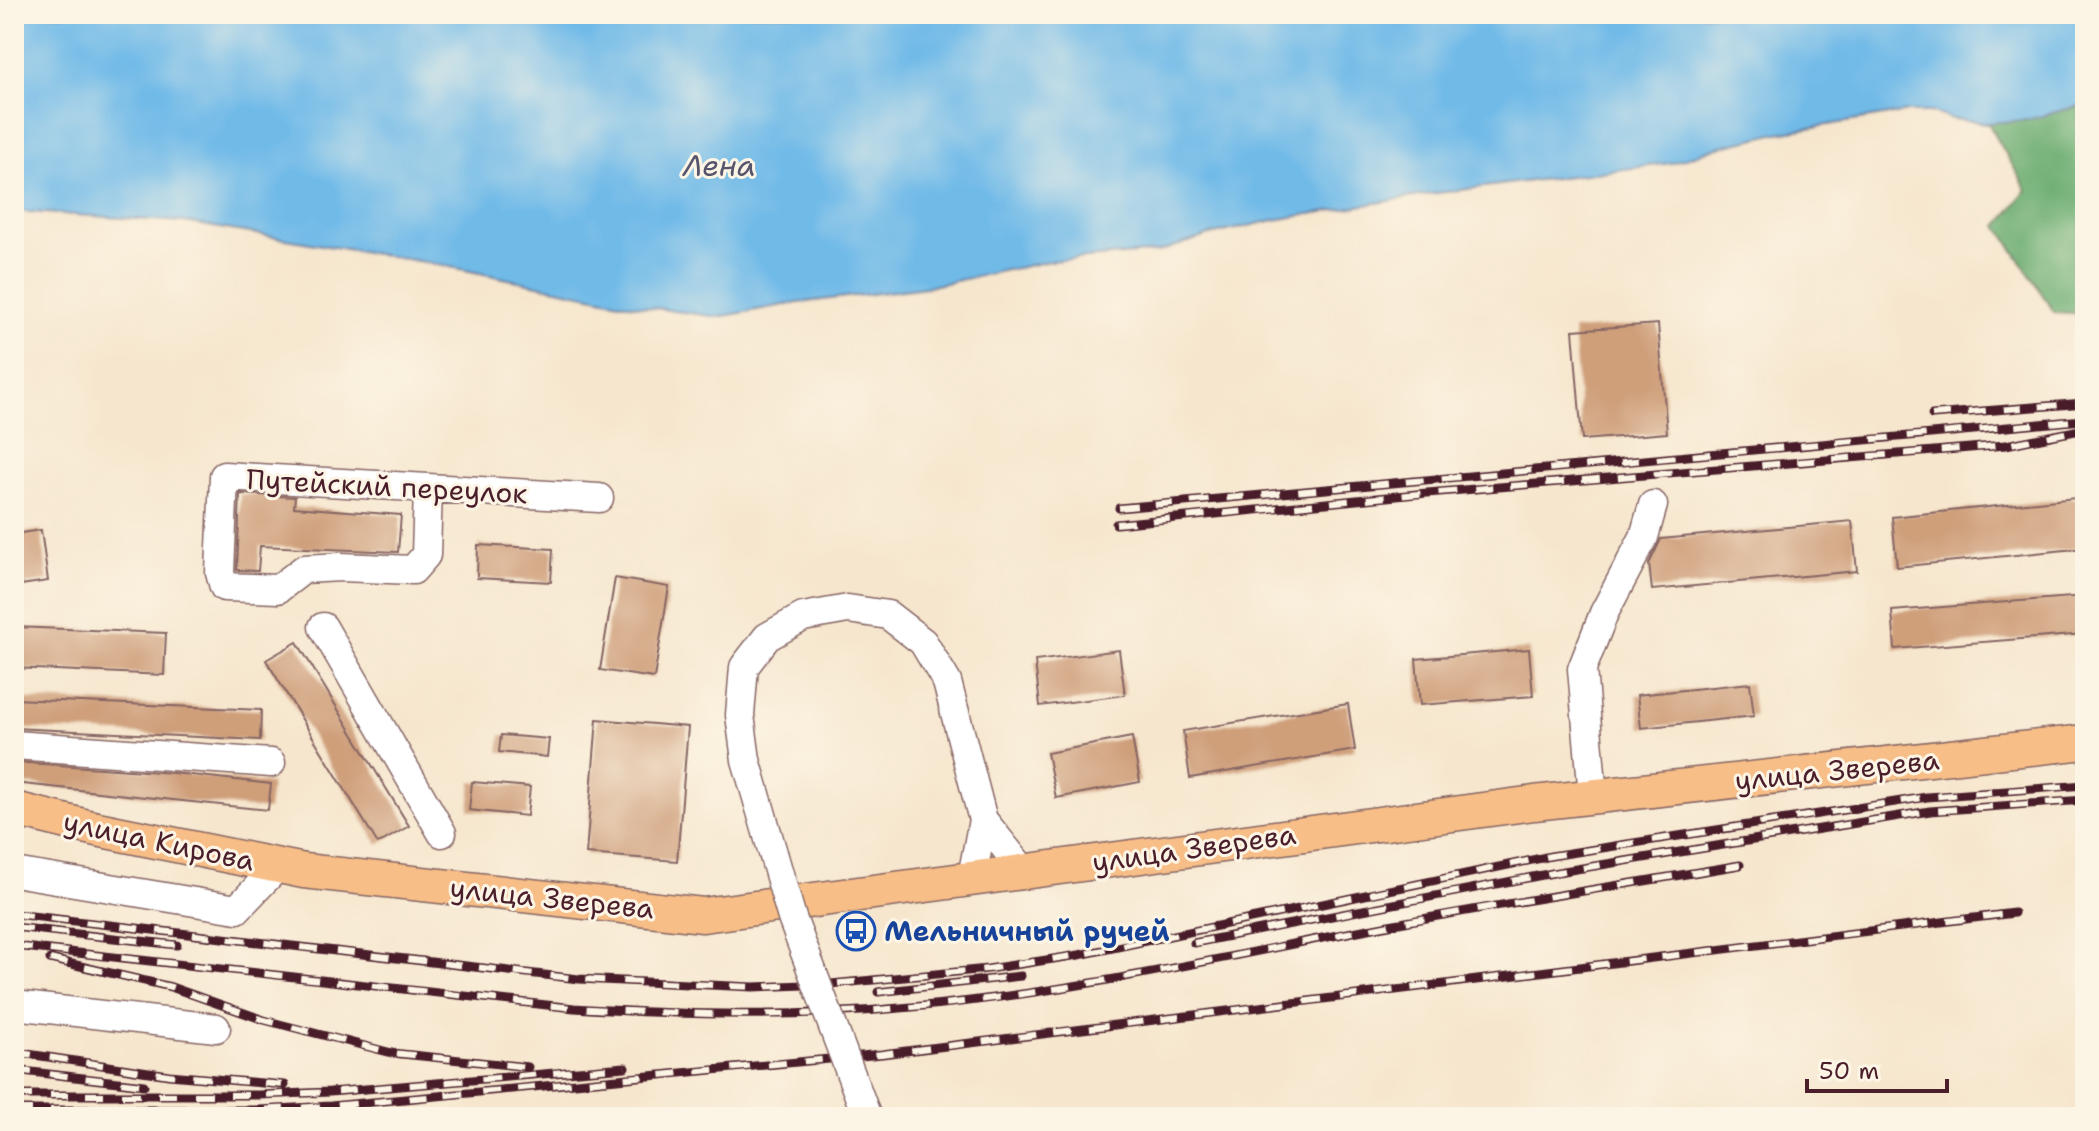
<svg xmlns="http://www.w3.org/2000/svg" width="2099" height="1131" viewBox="0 0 2099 1131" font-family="'Shantell Sans',sans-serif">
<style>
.forest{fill:#68ab6e;stroke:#59654c;stroke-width:2}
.water{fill:#6fbae8;stroke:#5c6c8a;stroke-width:2}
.building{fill:#cf9f7a}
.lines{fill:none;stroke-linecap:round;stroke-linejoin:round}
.minor-casing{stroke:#866564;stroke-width:31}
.major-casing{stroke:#866564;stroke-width:37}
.minor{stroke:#fff;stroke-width:28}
.major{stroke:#f7be87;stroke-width:34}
.rail-casing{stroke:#4a1f2b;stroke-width:9}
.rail{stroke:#fcf5e5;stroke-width:6;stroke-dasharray:18;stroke-linecap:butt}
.minor-bridge-casing{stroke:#866564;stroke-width:31;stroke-linecap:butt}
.minor-bridge{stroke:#fff;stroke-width:28}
.labels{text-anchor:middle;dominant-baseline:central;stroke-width:6;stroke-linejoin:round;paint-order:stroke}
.street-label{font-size:28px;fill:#4a1f2b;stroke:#fcf5e5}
.transit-label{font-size:28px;font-weight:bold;fill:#164399;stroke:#fcf5e5;text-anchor:start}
.water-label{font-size:30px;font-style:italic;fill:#57556d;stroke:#fcf5e5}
</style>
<rect width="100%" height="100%" fill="#fcf5e5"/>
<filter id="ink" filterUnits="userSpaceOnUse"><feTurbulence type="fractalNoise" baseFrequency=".0125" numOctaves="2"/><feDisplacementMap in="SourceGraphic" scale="16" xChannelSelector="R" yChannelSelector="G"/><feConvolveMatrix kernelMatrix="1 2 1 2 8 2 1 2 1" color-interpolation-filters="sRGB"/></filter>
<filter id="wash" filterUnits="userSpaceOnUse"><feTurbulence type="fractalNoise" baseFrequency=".006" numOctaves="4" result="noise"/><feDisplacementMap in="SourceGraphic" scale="32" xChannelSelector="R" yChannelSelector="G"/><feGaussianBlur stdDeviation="1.8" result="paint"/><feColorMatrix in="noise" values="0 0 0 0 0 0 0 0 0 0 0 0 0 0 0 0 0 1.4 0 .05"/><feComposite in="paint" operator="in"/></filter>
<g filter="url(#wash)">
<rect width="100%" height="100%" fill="#f6e6cd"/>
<path class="forest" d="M2085,104v210l-31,-2 -56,-86 29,-36 -39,-67 39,-3z"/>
<path class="water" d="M14,14h2071v90l-58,16 -39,3 -36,-4 -22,-7h-22l-130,21 -60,14 -47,16 -234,30 -163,27 -64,15 -52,17 -108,9 -124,26 -136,17 -72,13 -84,-12 -198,-41 -252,-42 -170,-11z"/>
<g id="blocks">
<path class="building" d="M1658,324l9,109 -85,7 -9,-110z
M240,494l55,3 -1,10 107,8 -3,37 -138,-6 -2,25 -21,-1z
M2085,497v51l-188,19 -5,-50z
M1852,521l5,50 -205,19 -3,-26 12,-25z
M41,530l7,51 -34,5v-52z
M478,545l75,4 -2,33 -74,-4z
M615,578l54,9 -15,91 -54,-8z
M2085,596v38l-190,15 -3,-38z
M14,627l152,6 -2,42 -150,-7z
M297,642l112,184 -31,18 -112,-184z
M1529,649l4,47 -113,9 -4,-46z
M1119,650l6,45 -85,11 -5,-45z
M1750,683l4,33 -113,12 -4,-33z
M14,699l247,11 -1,30 -246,-12z
M1348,704l7,46 -165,28 -7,-47z
M597,719l91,8 -11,134 -91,-7z
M501,735l48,4 -2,18 -48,-5z
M1132,737l8,45 -84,16 -9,-45z
M14,762l159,11 98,11 -3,26 -254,-27z
M472,782l58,5 -3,29 -58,-6z"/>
</g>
</g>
<g filter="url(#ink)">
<use href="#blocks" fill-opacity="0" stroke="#866564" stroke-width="2"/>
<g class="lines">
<g class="minor-casing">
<path id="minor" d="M428,489l-2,66 -13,15 -72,-3 -37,2 -26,20 -54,-2 -4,-14 4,-97 375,22
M323,627l119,206
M14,745l257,18
M1593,796l-11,-127 22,-56 40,-76 9,-32
M983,820l40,50
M773,853l-27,-93 -6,-45 4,-48 23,-30 36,-20 45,-8 40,6 35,27 24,40 36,138 -11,57
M14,872l223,37 41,-43
M14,1005l202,23"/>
</g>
<g class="major-casing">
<path id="major" d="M14,809l78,19 212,43 399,44 831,-112 551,-61"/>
</g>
<use href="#minor" class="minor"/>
<use href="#major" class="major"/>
<g class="rail-casing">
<path id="rail" d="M1932,415l153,-12
M1119,508l964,-88
M1116,524l311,-31 579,-48 79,-16
M14,914l565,65 174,8 78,-3 157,-15 91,-14 472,-99 376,-59 158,-12
M14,927l163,18
M1194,943l364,-71 372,-61 155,-11
M14,946l560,62c113,7 226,10 338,-1 161,-14 319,-52 477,-82 116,-22 234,-40 351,-60
M50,959l121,28 93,33 128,33 136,14
M878,992l143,-16
M14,1052l155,23 116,10
M14,1070l130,15
M14,1095h245l71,-3 295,-25
M14,1110h245l72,-4 551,-52 1132,-141"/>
</g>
<use href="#rail" class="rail"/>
<g class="minor-bridge-casing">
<path id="minor-bridge" d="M773,853l19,65 75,199"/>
</g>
<use href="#minor-bridge" class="minor-bridge"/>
</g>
</g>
<defs>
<g id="bus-ring" transform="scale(2)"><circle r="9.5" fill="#fcf5e5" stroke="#1a4fb4" stroke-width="1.5"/><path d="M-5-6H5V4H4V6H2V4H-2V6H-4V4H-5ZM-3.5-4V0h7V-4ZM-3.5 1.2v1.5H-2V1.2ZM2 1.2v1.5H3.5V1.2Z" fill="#1a4fb4"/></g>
</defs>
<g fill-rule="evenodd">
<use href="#bus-ring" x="856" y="931"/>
</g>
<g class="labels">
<g class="street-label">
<text transform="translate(387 486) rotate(3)">Путейский переулок</text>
<text transform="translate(1837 770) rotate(-6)">улица Зверева</text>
<text transform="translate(159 841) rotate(12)">улица Кирова</text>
<text transform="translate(1194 848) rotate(-8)">улица Зверева</text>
<text transform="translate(552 898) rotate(6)">улица Зверева</text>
</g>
<g class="transit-label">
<text x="884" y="931">Мельничный ручей</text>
</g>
<g class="water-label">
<text x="719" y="165">Лена</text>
</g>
</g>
<rect width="2099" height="1131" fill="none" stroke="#fcf5e5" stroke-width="48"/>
<path d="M1807 1079v12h140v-12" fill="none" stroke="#4a1f2b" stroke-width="4"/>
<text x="1819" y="1079" font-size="24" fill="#4a1f2b" stroke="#fcf5e5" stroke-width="6" paint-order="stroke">50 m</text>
</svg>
